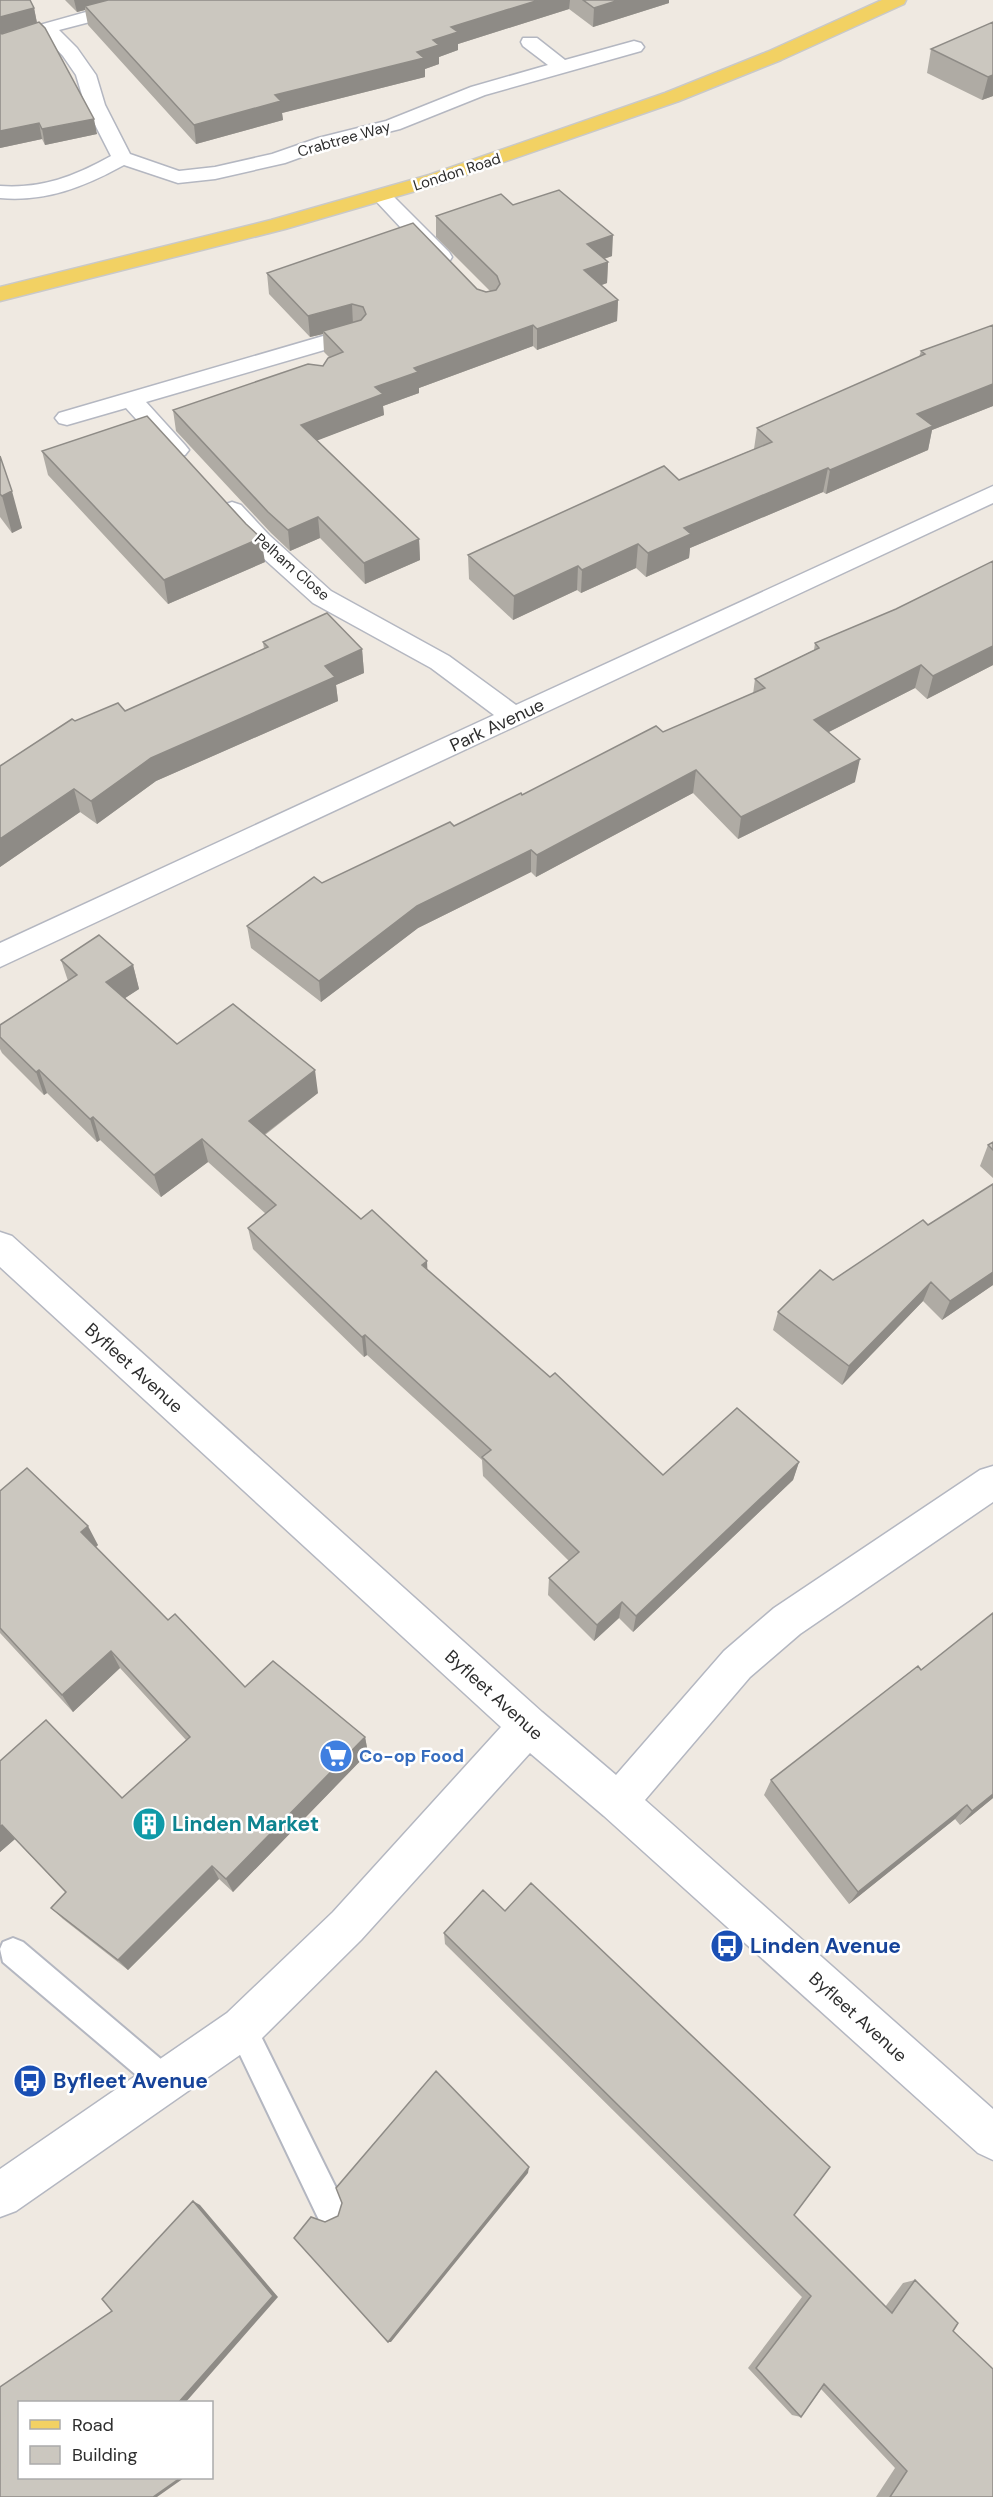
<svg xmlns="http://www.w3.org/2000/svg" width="993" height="2497" viewBox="0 0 993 2497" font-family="'DM Sans',sans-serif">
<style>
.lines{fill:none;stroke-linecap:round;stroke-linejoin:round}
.service-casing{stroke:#b4b7c1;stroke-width:4}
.minor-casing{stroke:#b4b7c1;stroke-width:3}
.primary-casing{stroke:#c9c9c9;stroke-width:3}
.service{fill:#fff;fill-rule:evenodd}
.minor{fill:#fff;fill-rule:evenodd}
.primary{fill:#f2d163;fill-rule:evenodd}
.wall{fill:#afaba4}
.shaded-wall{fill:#8e8b86}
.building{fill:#cbc7bf;stroke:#8e8b86;stroke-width:1.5}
.labels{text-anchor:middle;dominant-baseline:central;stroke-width:5;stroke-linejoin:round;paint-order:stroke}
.far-street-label{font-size:15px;fill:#2e2e2e;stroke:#fff}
.street-label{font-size:18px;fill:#2e2e2e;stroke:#fff}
.shop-label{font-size:18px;font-weight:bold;fill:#366cbe;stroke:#fff;text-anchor:start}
.near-culture-label{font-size:21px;font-weight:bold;fill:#0d838f;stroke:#fff;text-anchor:start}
.near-transit-label{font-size:21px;font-weight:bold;fill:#164399;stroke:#fff;text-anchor:start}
</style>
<rect width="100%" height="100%" fill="#efe9e1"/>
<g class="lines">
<g class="service-casing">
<path id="service" d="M13,1938l10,4 152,129 5,10 -5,10 -10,5 -10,-5 -152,-129 -3,-13 3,-7z
M242,2014l10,4 89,180 4,11 -4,11 -11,4 -11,-4 -87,-182 -4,-10 4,-10z"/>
</g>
<g class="minor-casing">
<path id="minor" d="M129,0h32l-2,4 -100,26 18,18 19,27 9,30 25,49 49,17 36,-4 57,-13 46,-16 68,-17 85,-34 77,-22 -25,-19 -2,-4 2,-4h14l28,22 69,-19 7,2 3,4 -3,4 -156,44 -85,34 -68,17 -47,17 -70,16 -37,4 -54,-18c-40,22 -78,37 -124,33v-12c42,3 75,-10 111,-30l-26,-51 -9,-30 -13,-19 -20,-21 -38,12 -5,-2v-9z
M382,190l7,2 60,60 3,5 -3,5 -8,1 -8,-1 -58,-62 -3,-4 3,-4z
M354,327l8,2 3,5 -3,5 -216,63 39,43 4,5 -4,5 -8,2 -8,-2 -43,-47 -59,17 -8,-2 -4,-5 4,-5z
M993,486v17l-993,464v-24l494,-228 -63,-47 -118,-65 -62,-56 -28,-32 -3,-5 3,-5 9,-3 9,3 28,30 62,56 118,65 67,49z
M0,1232l12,4 530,476 74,63 108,-124 50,-43 206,-138 13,-4v36l-193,132 -50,43 -105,123 348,309v51l-15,-7 -374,-337 -74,-63 -169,187 -104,103 -241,168 -16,6v-48l227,-156 106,-101 168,-185 -501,-460z"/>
</g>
<g class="primary-casing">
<path id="primary" d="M882,0h24l-2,4 -123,56 -102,41 -236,82 -158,46 -285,72v-14l271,-67 158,-45 236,-82 102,-41z"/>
</g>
<use href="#service" class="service"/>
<use href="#minor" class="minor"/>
<use href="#primary" class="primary"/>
</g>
<path class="wall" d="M0,0l34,8 3,15 60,111 -52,11 -3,-6 -42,9z
M65,0h604v3l-76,24 -24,-18 -111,35v6l-19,7v7l-14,5v8l-143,36 1,7 -87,24 -108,-119 -3,-15 -8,2z
M993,22v74l-11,4 -55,-27 4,-24z
M513,205l99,51 -8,3 4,3 -1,21 -6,2 17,15 -1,21 -80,29 -4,-4 -114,42v5l-36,13 1,9 -67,25 102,99 1,21 -55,24 -45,-46 -30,13 -19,-18 -95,-102 -3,-21 150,-44 6,-9 -5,-5 -1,-18 -13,3 -41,-43 -2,-21 210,16 9,3 4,-1 -54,-54v-21z
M993,325v81l-61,24 -4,20 -102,44 -3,-2 -133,56 -1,10 -43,19 -10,-9 -55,25 -4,-3 -64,30 -44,-41 -1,-24 211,-75 75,-31 3,-21 162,-71 2,-6z
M42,451l223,111 -97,42 -120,-129z
M0,456l22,72 -10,5 -12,-16z
M993,561v104l-66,34 -12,-11 -86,44 26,50 -117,57 -45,-46 -157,84 -5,-5 -113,56 -97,74 -70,-54 -4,-22 75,-43 132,-57 209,-94 90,-38 2,-15 59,-29 1,-7 81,-34z
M263,642l99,7 2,24 -28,12 2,16 -182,80 -59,43 -17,-12 -80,55v-101l75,-45 50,-10 139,-62z
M61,960l72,5 6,24 -14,9 52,46 141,49 -53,42 96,84 67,52 235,204 136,-13 -6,18 -160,152 -14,-14 -25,23 -46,-46 1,-17 20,-17 -86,-85 -1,-16 -115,-105 -3,2 -111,-108 -5,-21 18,-14 -58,-52 -47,35 -61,-57 -3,2 -50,-49 -3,2 -42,-42 -2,-4v-24l68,-44z
M993,1142v36l-13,-12 8,-21z
M993,1184v101l-51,35 -19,-19 -81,84 -69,-55 5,-18 150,-87z
M0,1491l98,54 -2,2 72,73 77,67 120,50 3,16 -135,139 -14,-13 -91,91 -65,-51 -12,-11 15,-15 -51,-54 -15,13v-91l122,37 64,-58 -66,-72 -47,44 -73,-79z
M993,1613v185l-33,27 -5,-6 -106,85 -85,-109 7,-15 150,-110z
M444,1933l350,282 91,92 18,-24 12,-3 38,51 40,166h-117l19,-29 -74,-79 -20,28 -9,-2 -44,-47 54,-71 -357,-353z"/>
<path class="shaded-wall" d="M74,0h47l-36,6v4l-8,2z
M539,0h31l-1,9 -111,35v6l-19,7v7l-14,5v8l-143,36 1,7 -87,24 -2,-19 81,-30 142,-43 34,-25z
M619,0h50v3l-76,24 1,-19z
M34,8l3,15 -37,11v-17z
M993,75v21l-11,4 6,-23z
M94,119l3,15 -52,11 -3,-16z
M39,123l3,16 -42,9v-17z
M613,235l-1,21 -26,9 1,-21z
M608,262l-1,21 -24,9 1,-22z
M618,300l-1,21 -80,29v-21z
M352,304l1,21 -30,6v3l-13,3 -2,-21z
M533,325v21l-114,42v5l-36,13 1,9 -81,31 -2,-21 113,-57z
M993,384v22l-61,24 -4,20 -102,44 4,-24 87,-56z
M828,468l-5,24 -133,56 -1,10 -43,19 2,-24 36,-25z
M12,491l10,37 -10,5 -10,-37z
M318,517l2,21 -30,13 -2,-21z
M261,538l4,24 -97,42 -4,-24z
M419,539l1,21 -55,24 -1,-21z
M638,544l-2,24 -55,25 1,-23z
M578,566l-1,24 -64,30 1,-24z
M993,646v19l-66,34 6,-23z
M362,649l2,24 -28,12 2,16 -182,80 -59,43 -6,-23 60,-43 174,-92z
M921,665l-6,23 -106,54 5,-22z
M860,759l-5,23 -117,57 3,-22z
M696,770l-3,23 -157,84 1,-22z
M74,789l6,23 -80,55v-28z
M531,850v22l-113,56 -97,74 -2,-21 98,-75z
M133,965l6,24 -26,17 -7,-24z
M39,1070l8,23 -3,2 -8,-23z
M315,1070l3,23 -65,50 -4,-22z
M93,1117l7,23 -3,2 -7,-23z
M202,1139l6,23 -47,35 -7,-22z
M427,1261l1,21 -6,-17z
M993,1272v13l-51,35 8,-19z
M931,1282l-8,19 -81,84 7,-19z
M365,1335l2,20 -3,2 -2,-20z
M799,1462l-6,18 -160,152 3,-16z
M88,1526l10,19 -8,7 -9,-20z
M622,1602l-3,16 -25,23 3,-16z
M111,1651l9,17 -47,44 -11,-17z
M365,1737l3,16 -135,139 -7,-13z
M993,1794v4l-33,27 12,-14z
M967,1805l-12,14 -106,85 9,-12z
M2,1825l13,14 -15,13v-25z
M212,1866l7,13 -91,91 -10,-10z
M529,2167l-1,6 -137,169h-3z
M193,2201l7,4 78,92 -93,106h-7z
M180,2478h4l-27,19h-4z"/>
<path class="building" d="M0,0h30l4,8 -34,9z
M108,0h431l-88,27 7,5 -25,8 6,5 -22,7 7,6 -149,37 6,6 -87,24 -109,-119z
M583,0h36l-25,8z
M39,22l6,6 49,91 -52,10 -3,-6 -39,8v-98l2,1z
M993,22v53l-5,2 -57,-28z
M559,190l54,45 -26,9 21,18 -24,8 34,30 -81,29 -4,-4 -119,43 4,4 -43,15 8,7 -82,31 118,114 -55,24 -46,-46 -30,13 -20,-18 -95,-102 135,-46 15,2 5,-8 15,-6 -20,-21 38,-11 5,-6 -3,-7 -11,-3 -44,12 -41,-43 146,-50 64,66 9,3 10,-2 4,-6 -3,-8 -61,-60 65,-22 12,11z
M993,325v59l-76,30 16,12 -103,44 -2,-2 -144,60 7,6 -43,19 -10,-9 -56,26 -4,-4 -64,30 -46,-41 196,-89 15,14 93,-38 -15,-14 168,-74 -4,-3z
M147,416l99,108 15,14 -97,42 -122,-129z
M0,456l12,35 -10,5 -2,-2z
M993,561v85l-60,30 -12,-11 -107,55 46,39 -119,58 -45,-47 -159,85 -6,-5 -114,56 -98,75 -72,-55 67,-49 8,6 128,-61 4,4 67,-33 1,2 134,-69 7,6 102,-44 -10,-9 64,-31 -4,-5 81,-34z
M327,613l35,36 -37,17 10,11 -184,81 -60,43 -17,-12 -74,50v-73l72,-47 3,2 43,-18 7,8 143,-64 -5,-5z
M99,935l34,30 -27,17 71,62 56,-40 82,66 -66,51 112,98 11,-9 55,51 -5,4 128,112 5,-4 108,102 74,-67 62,54 -163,154 -14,-14 -25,23 -48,-47 30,-26 -97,-95 9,-7 -126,-115 -3,2 -114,-109 28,-23 -74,-66 -48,36 -61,-58 -3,2 -51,-49 -3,2 -36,-35v-12l77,-50 -16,-15z
M993,1142v8l-5,-5z
M993,1184v88l-43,29 -19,-19 -82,84 -71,-54 42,-42 13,10 90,-60 5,5z
M27,1468l61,58 -7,6 87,88 7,-6 70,73 28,-26 92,76 -139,142 -14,-13 -94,94 -67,-52 15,-16 -64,-67 -2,2v-66l46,-41 76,78 68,-61 -79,-86 -49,44 -62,-67v-137z
M993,1613v181l-21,17 -5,-6 -109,87 -87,-112 147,-114 3,4z
M531,1883l299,284 -36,48 98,98 23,-33 43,43 -5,8 40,38v128h-103l17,-26 -83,-87 -23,33 -45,-49 55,-72 -367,-363 39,-43 22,21z
M436,2071l93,96 -141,175 -94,-104 17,-21 14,5 13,-6 4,-13 -6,-15z
M193,2201l80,95 -95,107h-158v75h160l-27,19h-153v-110l112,-76 -10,-12z"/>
<defs>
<g id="supermarket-disc" transform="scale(1.725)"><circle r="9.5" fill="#3f7fe0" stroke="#fff"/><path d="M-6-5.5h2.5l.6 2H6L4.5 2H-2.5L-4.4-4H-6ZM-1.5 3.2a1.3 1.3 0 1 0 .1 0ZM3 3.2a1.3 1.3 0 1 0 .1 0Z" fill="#fff"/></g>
<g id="building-disc" transform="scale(1.725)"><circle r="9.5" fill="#0f9aa8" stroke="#fff"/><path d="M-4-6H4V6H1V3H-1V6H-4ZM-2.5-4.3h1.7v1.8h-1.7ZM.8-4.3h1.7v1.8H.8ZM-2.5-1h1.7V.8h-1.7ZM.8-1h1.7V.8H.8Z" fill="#fff"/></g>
<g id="bus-disc" transform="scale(1.725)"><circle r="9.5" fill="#1a4fb4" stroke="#fff"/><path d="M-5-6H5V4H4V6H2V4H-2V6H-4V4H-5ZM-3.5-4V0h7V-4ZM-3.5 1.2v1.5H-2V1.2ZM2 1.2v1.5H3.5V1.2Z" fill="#fff"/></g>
</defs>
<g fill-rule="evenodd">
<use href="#supermarket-disc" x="336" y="1756"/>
<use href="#building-disc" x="149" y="1824"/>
<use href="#bus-disc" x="727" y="1946"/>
<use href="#bus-disc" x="30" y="2081"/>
</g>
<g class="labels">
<g class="far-street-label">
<text transform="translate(344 139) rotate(-16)">Crabtree Way</text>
<text transform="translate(457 172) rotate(-18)">London Road</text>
<text transform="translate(292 567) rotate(41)">Pelham Close</text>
</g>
<g class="street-label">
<text transform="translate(497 725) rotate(-25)">Park Avenue</text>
<text transform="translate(134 1368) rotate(42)">Byfleet Avenue</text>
<text transform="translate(494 1695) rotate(42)">Byfleet Avenue</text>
<text transform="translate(858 2017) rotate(42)">Byfleet Avenue</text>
</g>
<g class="shop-label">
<text x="359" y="1756">Co-op Food</text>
</g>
<g class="near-culture-label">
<text x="172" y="1824">Linden Market</text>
</g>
<g class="near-transit-label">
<text x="750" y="1946">Linden Avenue</text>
<text x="53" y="2081">Byfleet Avenue</text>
</g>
</g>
<rect x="18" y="2401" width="195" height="78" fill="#ffffff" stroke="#ababab" stroke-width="1.5"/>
<rect x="30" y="2420" width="30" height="9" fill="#f2d163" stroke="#ababab" stroke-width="1.5"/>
<text x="72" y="2431" font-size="18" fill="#2e2e2e">Road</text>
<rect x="30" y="2446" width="30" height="18" fill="#cbc7bf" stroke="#ababab" stroke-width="1.5"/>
<text x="72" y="2461" font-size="18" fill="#2e2e2e">Building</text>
</svg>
